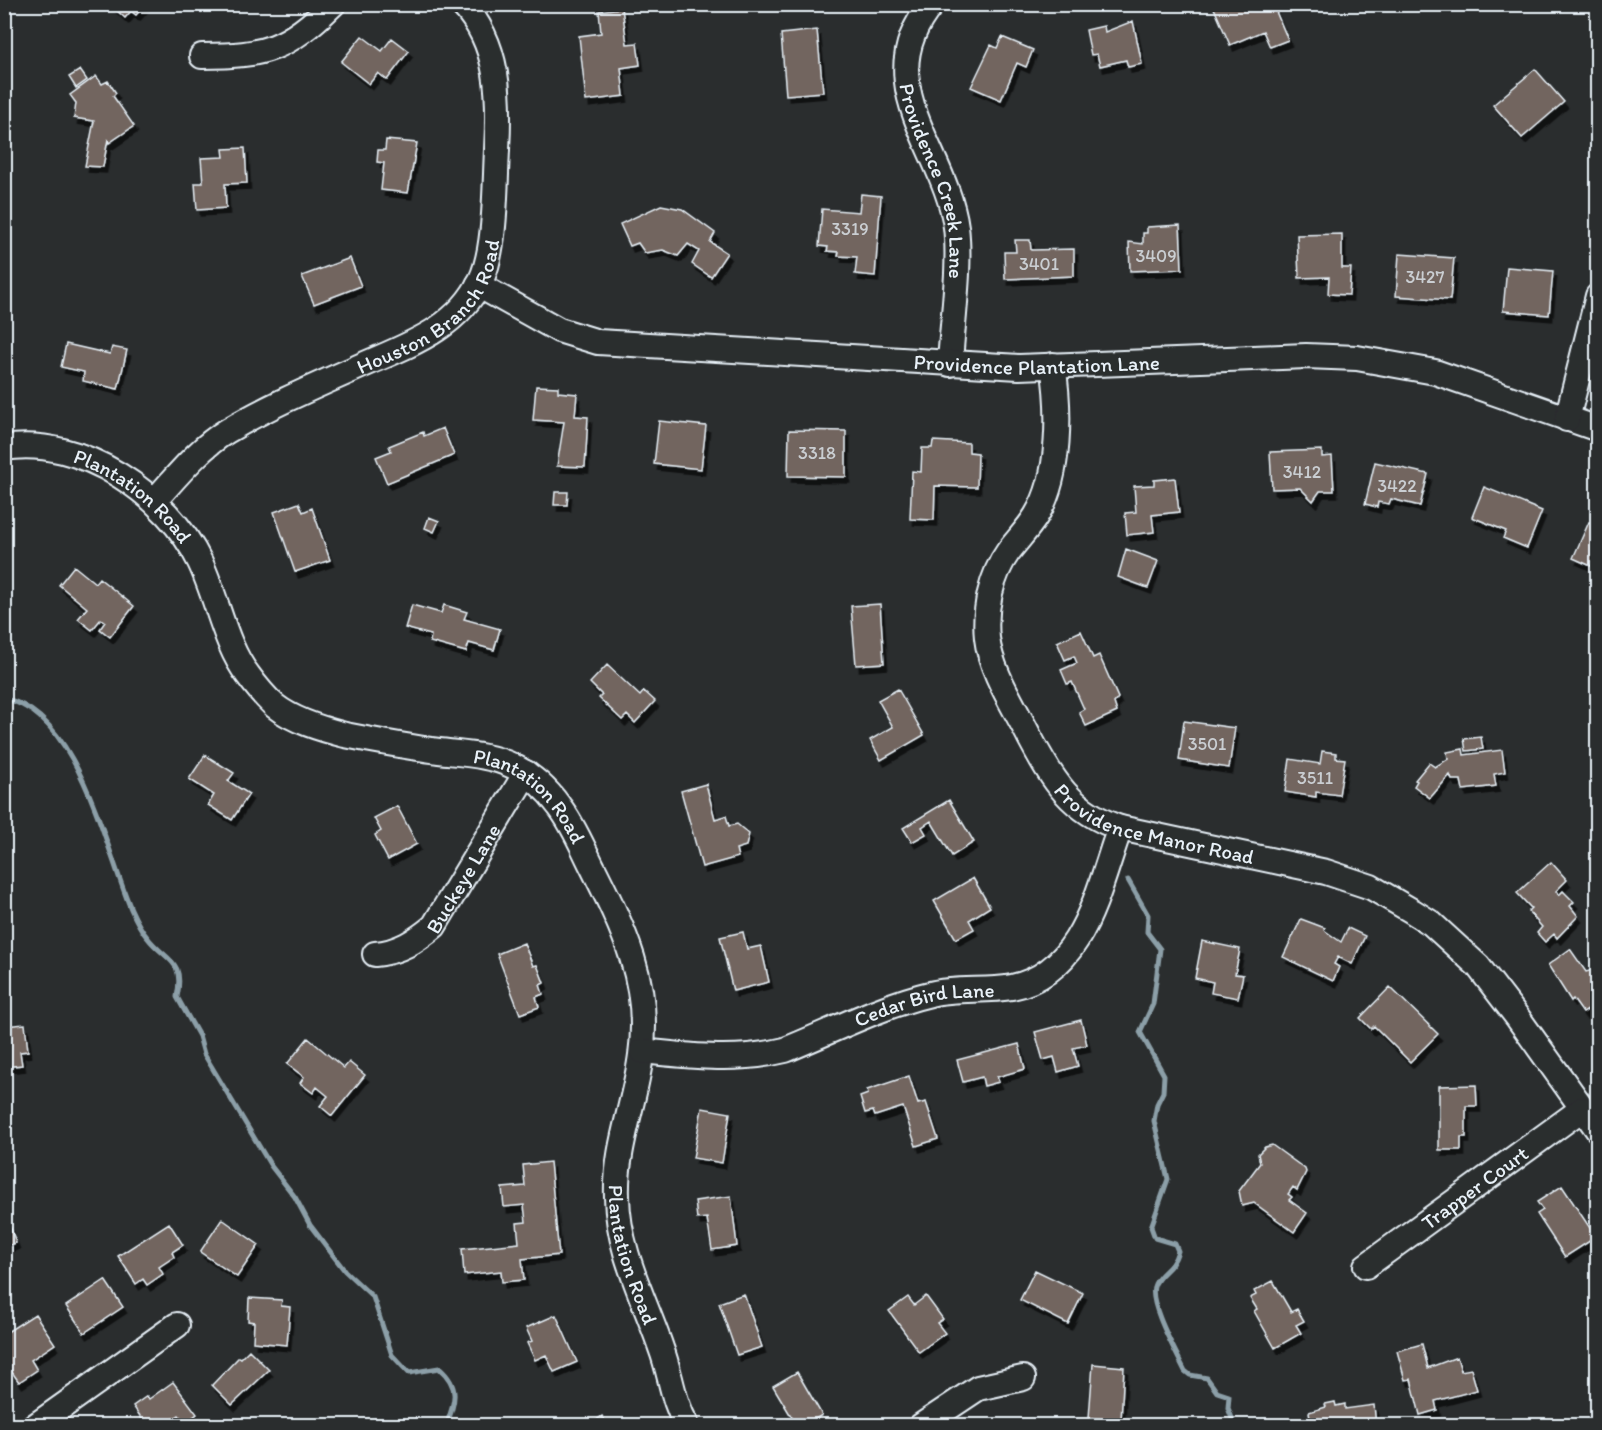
<svg xmlns="http://www.w3.org/2000/svg" width="1602" height="1430" viewBox="0 0 1602 1430" font-family="Itim,sans-serif">
<style>
.lines{fill:none;stroke-linecap:round;stroke-linejoin:round}
.stream{stroke:#8c9fa8;stroke-width:5}
.building{fill:#72655f;stroke:#e8f1f8;stroke-width:1.5;filter:url(#shadow)}
.minor-casing{stroke:#e8f1f8;stroke-width:28}
.minor{stroke:#2a2d2e;stroke-width:24}
.labels{text-anchor:middle;dominant-baseline:central;stroke-width:4.5;stroke-linejoin:round;paint-order:stroke}
.number-label{font-size:18px;fill:#caced2}
.street-label{font-size:21px;fill:#e8f1f8;stroke:#2a2d2e}
</style>
<defs>
<filter id="shadow"><feDropShadow dx="3.5" dy="6" stdDeviation="0" flood-color="#0009"/></filter>
</defs>
<rect width="100%" height="100%" fill="#2a2d2e"/>
<filter id="ink" filterUnits="userSpaceOnUse"><feTurbulence type="fractalNoise" baseFrequency=".0167" numOctaves="2"/><feDisplacementMap in="SourceGraphic" scale="12" xChannelSelector="R" yChannelSelector="G"/><feConvolveMatrix kernelMatrix="1 2 1 2 8 2 1 2 1" color-interpolation-filters="sRGB"/></filter>
<g filter="url(#ink)">
<g class="lines">
<path class="stream" d="M4,5l1,-1
M4,699c74,12 102,152 127,210 4,9 10,21 16,28 19,25 38,21 30,60l22,39 5,18 67,112 24,31 15,28 35,46 28,26 19,58 17,18 30,-5c22,19 16,34 7,58
M1128,880l20,35 -1,17 13,17 -7,55 -13,28 24,43 -1,17 -6,12 -3,17 14,58 -17,48 4,11 20,6 3,7c-6,20 -16,19 -23,33 -9,16 22,70 30,87l5,4 17,3 10,14 12,4 -1,12 7,18"/>
</g>
<path class="building" d="M110,4h36l-10,11 -5,-4 -6,7z
M1222,4h42l2,6 8,-3 14,33 -18,7 -7,-16 -33,14 -16,-37z
M622,8l5,36 10,-1 3,22 -19,3 3,28 -38,5 -7,-65 22,-3 -2,-22z
M1133,21l9,43 -14,3 -2,-7 -26,6 -3,-12 -6,1 -5,-25 18,-4 1,6z
M817,30l6,62 -37,3 -5,-61z
M362,36l20,15 10,-13 17,13 -22,29 -9,-7 -9,11 -28,-22z
M1002,37l31,13 -7,17 -9,-4 -16,37 -30,-13 20,-42 6,3z
M1535,69l29,33 -42,36 -29,-33z
M80,70l7,10 -11,8 -7,-11z
M96,76l6,8 6,-3 8,12 -3,3 21,30 -25,17 -1,-4 -5,28 -18,-1 9,-45 -20,-3 2,-15 -6,-8z
M386,140l31,3 -9,50 -27,-3 3,-27 -7,-1 1,-12h7z
M245,148l2,35 -22,1 1,24 -29,2 -2,-27h8l-2,-25 23,-1 -1,-8z
M861,194l20,2 -6,80 -20,-2 2,-17 -19,-1 1,-4 -12,-1 1,-4 -9,-1 3,-37 37,3z
M661,205l21,4 33,24 -5,9 17,11 -16,24 -19,-13 7,-13 -11,-7 -10,12 -15,-6 -18,3 -7,-10 -8,3 -10,-22z
M1180,225l2,44 -52,2 -1,-29 14,2v-11h4v-6z
M1342,234v34h9l-2,27 -21,-1 1,-17 -30,1 -2,-43z
M1015,240h15l1,10 43,-1v27l-69,3 -1,-27h12z
M1399,254l55,4 -4,42 -54,-4z
M350,258l11,28 -47,18 -12,-28z
M1507,267l46,4 -4,44 -46,-4z
M66,344l44,10 2,-7 15,3 -9,39 -35,-8 1,-9 -23,-5z
M536,386l22,1v5l19,2 -2,22 13,1 -3,50 -28,-1 7,-44 -31,-2z
M659,421l47,5 -5,43 -47,-5z
M443,428l11,27 -67,28 -11,-26 15,-6 -2,-5 34,-14 1,4z
M789,430l57,1v46l-58,-1z
M933,441l36,2v9l9,1 -1,34 -42,-1 -1,34 -24,-1 2,-48 9,1 1,-24h10z
M1322,450v7l10,-1 2,35h-14l-7,10 -13,-13 -28,1 -2,-37z
M1375,462l53,12 -8,32 -29,-7 -2,5 -11,-2 -1,5 -12,-3z
M1175,478l4,34 -27,3 2,17 -27,3 -2,-22 11,-1 -2,-26 20,-1v-5z
M1484,487l58,24 -15,37 -24,-10 3,-7 -34,-14z
M555,492h13l-1,13h-13z
M299,503l4,9 9,-4 18,52 -35,12 -21,-60z
M429,517l10,4 -5,11 -9,-4z
M1589,522l9,3v44l-25,-11z
M1126,549l32,12 -10,27 -30,-11z
M74,566l21,17 4,-5 35,28 -24,31 -10,-8 5,-7 -4,-3 -9,11 -14,-11 9,-11 -28,-23z
M880,604l4,59 -28,2 -5,-59z
M412,605l29,8 3,-8 23,7 -3,7 36,10 -6,21 -25,-7 -3,9 -36,-10 1,-7 -26,-7z
M1081,631l12,27 6,-3 19,43 -4,5 3,9 -31,14 -7,-14 5,-3 -12,-27 -5,2 -6,-14 16,-7 -3,-7 -9,4 -8,-18z
M607,665l33,31 4,-5 11,10 -20,22 -8,-8 -5,5 -23,-22 3,-3 -12,-12z
M898,689l26,46 -43,25 -11,-20 23,-13 -15,-27z
M1184,721l51,7 -6,40 -50,-8z
M1481,737l2,12 -17,2 -2,-12z
M1463,749l1,6 38,-5 3,22 -11,2 2,12 -33,4 -2,-10h-9l-2,-5 -20,23 -16,-12 3,-5 -2,-1 14,-17 6,4 13,-8 -1,-7z
M1322,751l14,2v5l9,1 -6,36 -23,-3v5l-31,-5 5,-33 30,5z
M205,755l29,18 -6,8 21,13 -17,26 -24,-15 6,-10 -25,-16z
M706,784l9,35 11,-3 3,10 8,-2 12,10 -3,12 -10,3 2,8 -36,10 -21,-76z
M949,800l25,42 -22,14 -21,-35 -9,6 4,7 -14,8 -9,-14z
M397,806l20,38 -29,16 -13,-25 6,-4 -7,-13z
M1551,862l16,18 -11,11 3,4 4,-4 11,11 -4,4 8,10 -21,22 -3,-4 -9,8 -8,-9 5,-6 -14,-16 3,-3 -14,-15z
M973,878l17,29 -21,13 5,9 -18,10 -22,-38z
M1301,919l24,9 -1,2 17,12 7,-14 17,8 -13,28 -14,-7 -4,7 5,3 -6,14 -50,-24z
M743,932l4,17 14,-3 8,36 -36,9 -13,-54z
M1202,941l38,8 -5,25 8,1 -5,23 -27,-5 2,-11 -18,-4z
M524,943l9,23 4,-1 7,18 -4,2 3,9 -7,3 3,10 -19,7 -23,-60z
M1570,949l16,23 7,-2 4,5 -3,7 4,5v16l-15,10 -10,-14 -2,2 -23,-36z
M1390,987l48,47 -28,28 -36,-36 -3,3 -11,-11z
M1081,1020l6,25 -14,3 5,18 -20,6 -4,-15 -11,3 -8,-28z
M25,1024l3,27 -8,1 2,13 -18,2v-41z
M308,1038l36,30 5,-6 16,13 -33,41 -12,-10 8,-10 -11,-9 -4,6 -13,-10 4,-6 -17,-13z
M1019,1044l6,25 -28,8 2,5 -15,4 -2,-9 -19,5 -6,-22z
M909,1076l9,28 8,-2 12,37 -22,7 -13,-39 -28,9 -2,-5 -8,2 -5,-16 8,-3 -1,-4z
M1476,1085l1,21h-11v31h-5v13h-22v-64z
M702,1108l28,5 -8,50 -29,-5z
M1272,1145l33,24 1,3 -9,18 -4,-3 -5,7 4,3 -3,3 18,13 -13,19 -40,-29 -12,3 -3,-15 21,-28 -2,-9 7,-7z
M550,1162l9,93 -37,4 2,21 -22,2 -1,-11 -37,4 -2,-26 57,-6 -2,-20 9,-1 -2,-17 -20,2 -2,-19 23,-2 -2,-21z
M1562,1186l34,51 -31,20 -28,-43 6,-4 -6,-8z
M731,1196l6,50 -25,4 -5,-32 -10,1 -2,-18z
M222,1219l37,26 -22,32 -37,-25z
M4,1223l2,4 4,-1 6,17 -12,4z
M169,1223l14,22 -11,7 2,5 -15,10 4,7 -16,11 -4,-6 -7,5 -18,-28z
M1035,1270l48,23 -15,31 -48,-24z
M105,1280l18,27 -39,26 -18,-27z
M1273,1281l18,31 6,-3 7,12 -8,4 5,8 -26,15 -21,-37 3,-2 -7,-11 6,-3 -2,-4z
M744,1294l18,53 -25,8 -18,-52z
M926,1296l17,23 -6,4 8,10 -26,19 -30,-41 19,-14 6,8z
M249,1298l33,2 -1,6 9,1 -3,38 -34,-3 1,-20 -6,-1z
M35,1314l20,30 -24,16 6,10 -18,12 -15,-21v-27z
M556,1315l21,47 -23,10 -8,-17 -11,5 -8,-17 5,-2 -6,-13z
M1422,1344l6,24 29,-11 4,14 10,-2 6,21 -42,11 2,9 -17,5 -9,-36 -6,1 -8,-29z
M249,1350l20,20 -37,35 -20,-20 27,-28 2,1z
M1093,1364l31,3 -3,53 -32,-2z
M797,1372l25,43 -18,11h-7l-24,-40z
M173,1382l24,32 -12,9 -6,-8 -12,8 2,3h-22l-14,-20 14,-10 2,3z
M1335,1402l1,4 9,-2v5l29,-4 2,21h-65l-2,-14 17,-5 -1,-3z
M602,1416l6,10h-20z"/>
<g class="lines">
<g class="minor-casing">
<g id="minor">
<path id="s1" d="M932,4c-66,78 14,146 24,223 5,39 -4,97 -6,137"/>
<path d="M202,56c64,0 85,-7 131,-52"/>
<path id="s2" d="M478,285l81,45 39,12 421,25 287,-11 51,2 78,14 163,57"/>
<path id="s3" d="M1053,365c7,44 8,111 -17,151 -8,13 -19,24 -28,36 -17,24 -24,57 -21,86 4,35 28,69 43,100 23,43 41,73 90,90l206,44 45,15 41,24 19,12 47,43 40,52 80,112"/>
<path d="M1567,419l31,-123"/>
<path id="s4" d="M4,448c77,-13 164,47 196,114 17,35 25,84 48,113 8,11 17,22 27,31 19,15 46,23 70,29 31,6 62,12 94,16 25,3 52,4 74,15 18,9 34,23 46,40 14,18 23,40 33,60 31,62 59,117 49,189 -6,48 -26,93 -24,142 1,54 27,101 44,151 10,26 11,52 26,78"/>
<path id="s5" d="M155,500c22,-24 44,-52 72,-69 40,-24 84,-43 127,-62 48,-22 102,-37 127,-89 15,-31 14,-95 16,-130 3,-52 3,-106 -35,-146"/>
<path id="s6" d="M375,954c24,-2 41,-13 59,-28l92,-153"/>
<path id="s7" d="M642,1051c48,5 95,11 143,-1 45,-18 98,-45 145,-56 26,-7 55,-2 82,-7 73,-15 86,-100 108,-159"/>
<path id="s8" d="M1366,1266l216,-157"/>
<path d="M35,1426l142,-101"/>
<path d="M921,1426l57,-38 45,-10"/>
</g>
</g>
<use href="#minor" class="minor"/>
</g>
</g>
<g class="labels">
<g class="number-label">
<text x="850" y="229">3319</text>
<text x="1156" y="256">3409</text>
<text x="1039" y="264">3401</text>
<text x="1425" y="277">3427</text>
<text x="817" y="453">3318</text>
<text x="1302" y="472">3412</text>
<text x="1397" y="486">3422</text>
<text x="1207" y="744">3501</text>
<text x="1315" y="778">3511</text>
</g>
<g class="street-label">
<text stroke="none"><textPath href="#s1" startOffset="188">Providence Creek Lane</textPath></text>
<text stroke="none"><textPath href="#s5" startOffset="344">Houston Branch Road</textPath></text>
<text stroke="none"><textPath href="#s2" startOffset="573">Providence Plantation Lane</textPath></text>
<text stroke="none"><textPath href="#s4" startOffset="144">Plantation Road</textPath></text>
<text stroke="none"><textPath href="#s4" startOffset="684">Plantation Road</textPath></text>
<text stroke="none"><textPath href="#s3" startOffset="562">Providence Manor Road</textPath></text>
<text stroke="none"><textPath href="#s6" startOffset="122">Buckeye Lane</textPath></text>
<text stroke="none"><textPath href="#s7" startOffset="292">Cedar Bird Lane</textPath></text>
<text stroke="none"><textPath href="#s8" startOffset="134">Trapper Court</textPath></text>
<text stroke="none"><textPath href="#s4" startOffset="1186">Plantation Road</textPath></text>
</g>
</g>
<rect width="1602" height="1430" fill="none" stroke="#2a2d2e" stroke-width="24"/>
<rect x="12" y="12" width="1578" height="1406" fill="none" stroke="#e8f1f8" stroke-width="2" filter="url(#ink)"/>
</svg>
